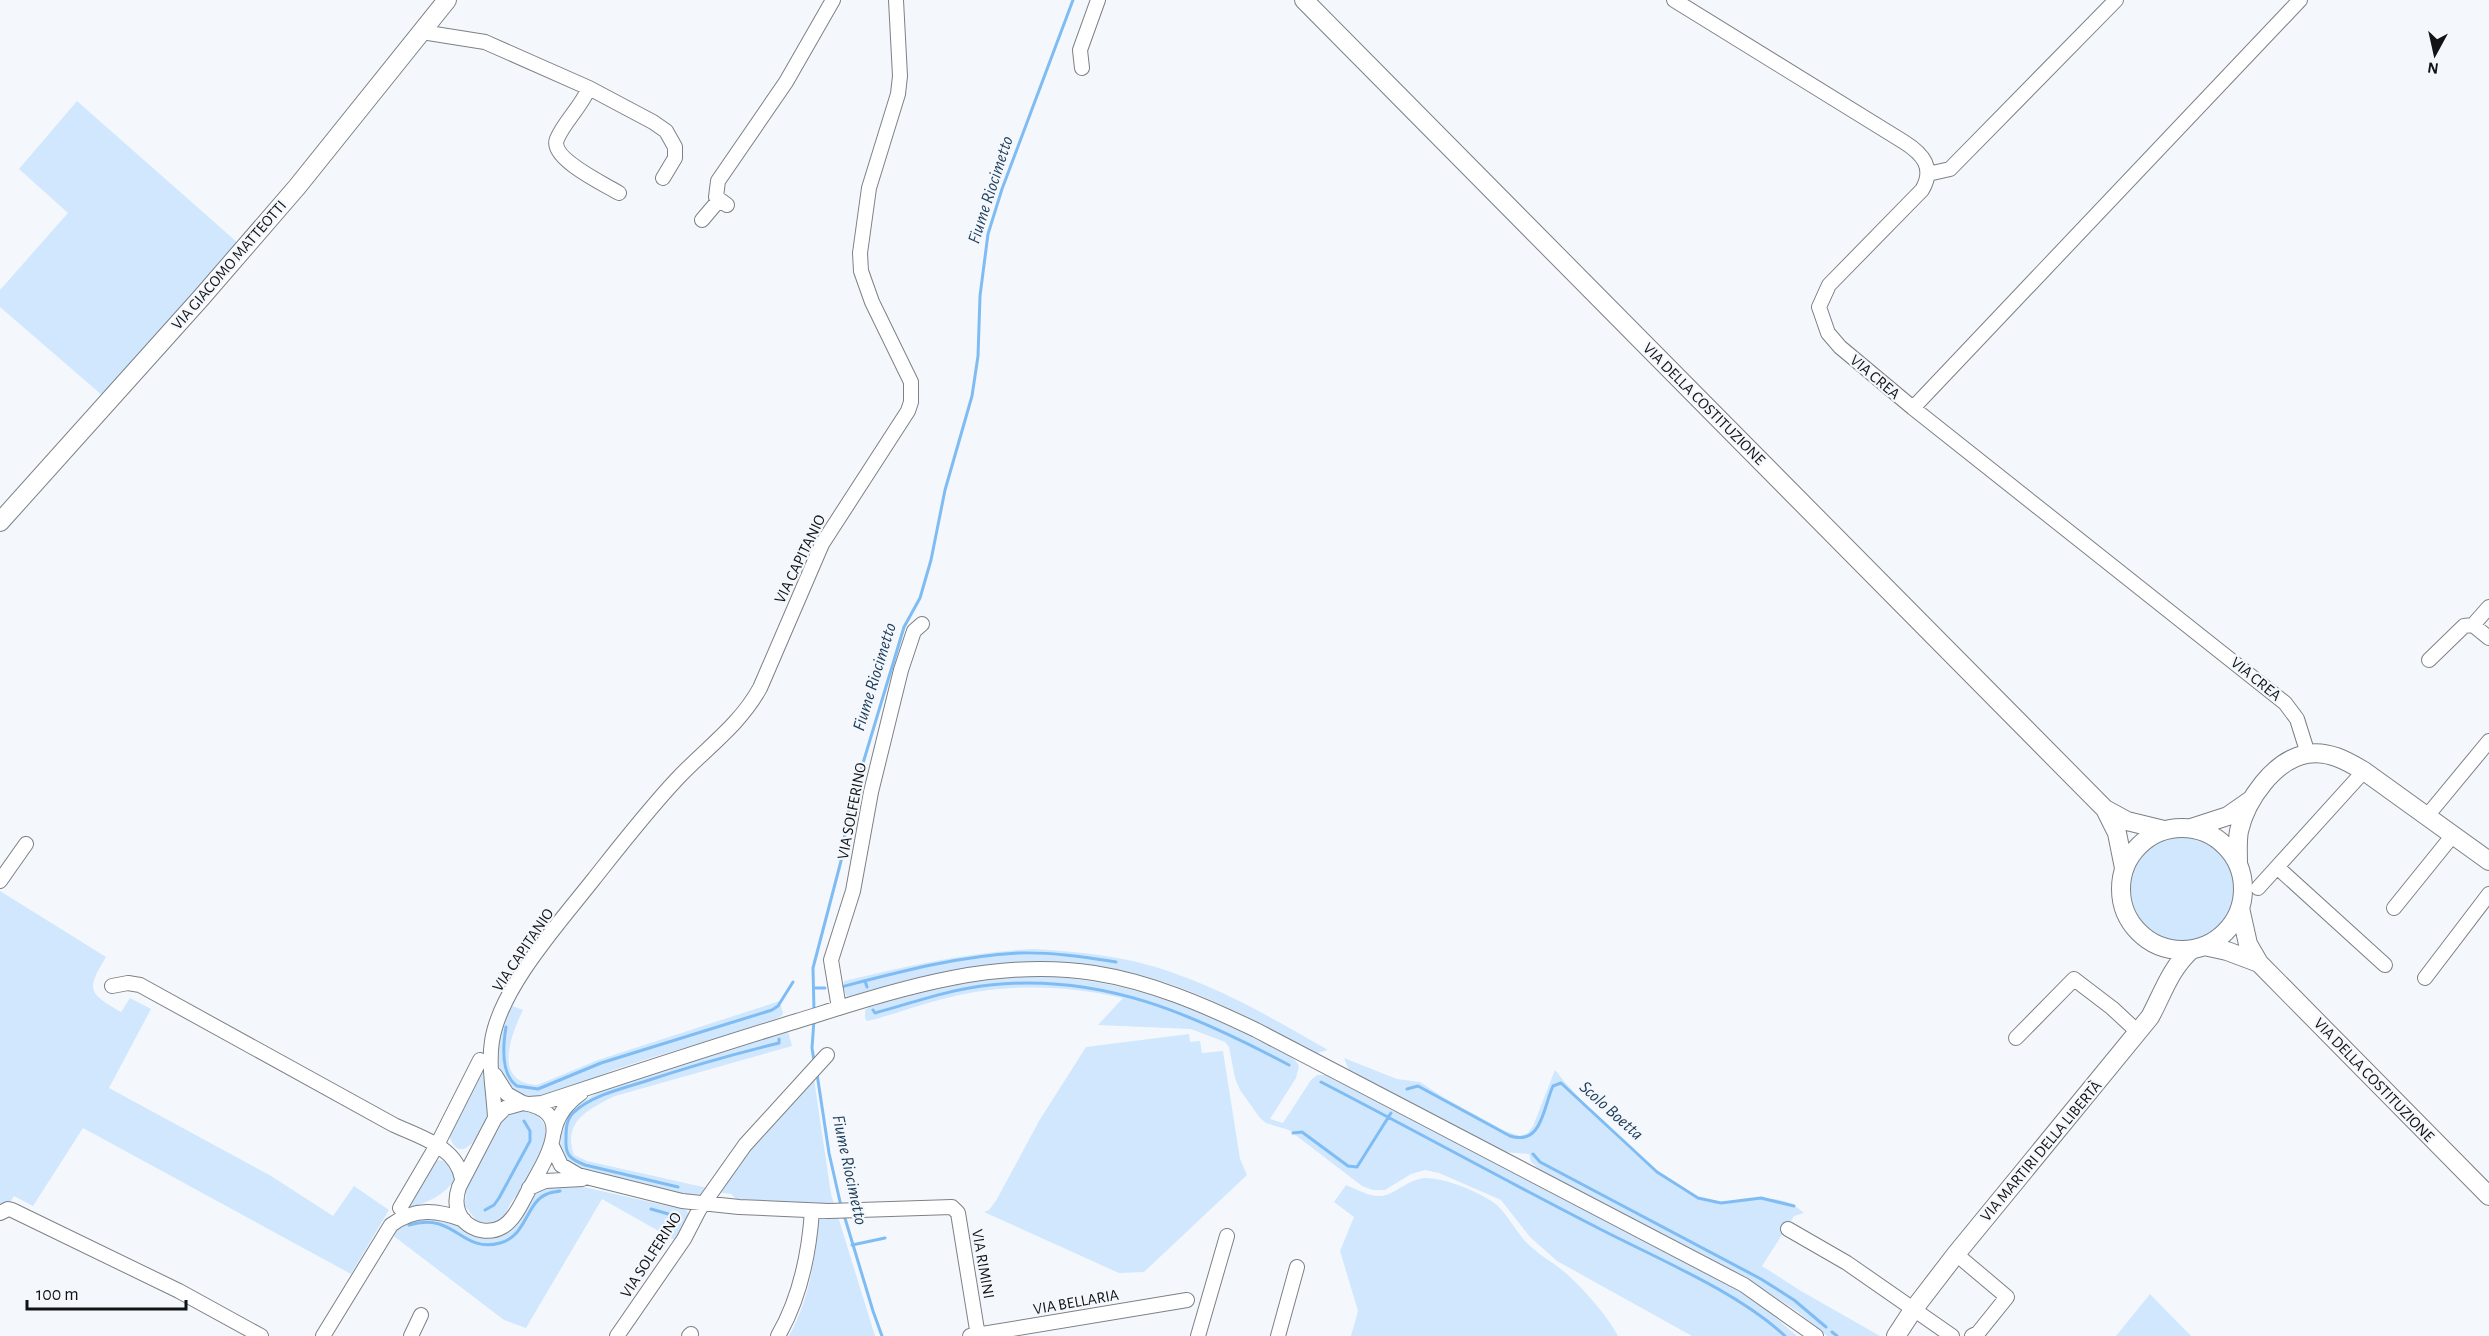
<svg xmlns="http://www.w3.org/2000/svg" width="2489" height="1336" viewBox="0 0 2489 1336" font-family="'Alegreya Sans',sans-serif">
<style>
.green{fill:#d0e7fe}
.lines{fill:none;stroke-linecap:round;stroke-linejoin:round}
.stream{stroke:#7fbcf3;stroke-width:3}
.street-casing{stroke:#7d8185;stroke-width:16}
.secondary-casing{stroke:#7d8185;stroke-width:20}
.street{stroke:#fff;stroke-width:14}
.secondary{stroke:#fff;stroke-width:18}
.labels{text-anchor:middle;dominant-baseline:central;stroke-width:4.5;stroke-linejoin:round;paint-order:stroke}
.street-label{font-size:16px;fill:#111314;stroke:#f4f8fd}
.water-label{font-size:18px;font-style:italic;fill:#1c3c58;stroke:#f4f8fd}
</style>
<rect width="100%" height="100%" fill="#f4f8fd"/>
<path class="green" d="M77,101l161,142 -135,153 -103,-89v-17l68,-77 -49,-44z
M2131 889a52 52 0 1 1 104 0a52 52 0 1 1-104 0Z
M0,891l106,66c-20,33 -18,36 15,55l9,-14 21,11 -42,79 162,88 62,40 21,-30 35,24 -38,64 -268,-146 -50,78 -19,-10 -11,18 -3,-1z
M1033,949c35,2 70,5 104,13 69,17 130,53 191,88l-11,3c-41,-20 -81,-43 -123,-60 -124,-49 -223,-33 -347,4l-4,-8 1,-8c63,-15 124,-29 189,-32z
M1035,976c82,2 154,28 226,66 12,6 32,12 38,24l-3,12 -26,41 13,4 28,-43 6,-5h8l413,216 23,14 36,31h-105l-135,-75 -27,-24 -29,-37 -62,-27 -14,-3 -14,4 -26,16h-12l-11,-4 -73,-56 -23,-7 -6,-5 -20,-28 -5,-12 -6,-31 -4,-5 -34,-13 -93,-4 25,-27c-58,-13 -118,-15 -176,0 -27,6 -53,17 -80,23l-2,-3v-8l4,-3c55,-17 108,-29 166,-31z
M780,1001l3,13 -3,3c-55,20 -111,34 -166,53 -26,9 -64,33 -91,27 -7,-1 -10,-6 -14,-11 -21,-25 -10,-54 1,-81l13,5c-12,25 -31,72 14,75l61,-25z
M788,1031l4,15 -177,50c-26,13 -53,25 -41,59l13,6 125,28 -7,6 -19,-1 -50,-11 -60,-15 -10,-6 -6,-13 2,-28 11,-14 33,-19z
M1189,1034l1,8 10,-1 2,12 21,-2 17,108 7,16 -103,97 -25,1 -135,-61 5,-2 8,-11 42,-78 47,-74z
M485,1057c2,14 8,46 4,58 -5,16 -30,56 -40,19z
M1344,1058l53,21 23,3 23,15 62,34 15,5 8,-3 5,-7 22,-56c30,37 104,115 148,130 35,12 69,-17 101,13l-10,3 -32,50 39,25 79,45h-53l-29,-24 -47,-31 -211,-111 -9,-8 -2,-8 -26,-2 -154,-82z
M814,1079l17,115 44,142h-86c23,-41 27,-87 32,-133l-85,-4 -5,-5 -14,-2 22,-36z
M521,1111c51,5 8,63 -4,85 -14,9 -7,36 -41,24l-11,-14 1,-18 35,-64 8,-9z
M438,1160l12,2 7,12c-7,20 -33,30 -51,35l26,-45z
M1424,1178c22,0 50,12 69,24 13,9 21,27 32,39 13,14 30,22 43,34 19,18 38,39 50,61h-267l7,-25 -18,-60 14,-34 -20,-15 12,-17c15,6 31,17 47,7 11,-6 18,-12 31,-14z
M547,1186h32l107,24 5,7 -13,25 -76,-43 -76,129 -22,-8 -113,-86c12,-19 40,-20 59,-14 17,5 22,23 46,17 29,-6 27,-41 51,-51z
M2150,1294l41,42h-75z"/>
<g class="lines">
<path class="stream" d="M865,981l2,6
M841,987c58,-15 118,-31 178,-34 32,-1 65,4 97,9
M814,988h11
M873,1010l2,3c37,-10 75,-24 115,-28 111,-12 203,29 299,80
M814,1011l-1,-43 28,-107 7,-48 56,-186 16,-29 11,-38 14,-70 27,-94 6,-40 2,-60 8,-62 14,-45 71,-189
M814,1020l-2,28 2,13
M506,1027c-3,18 -6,47 11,59l21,3 63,-26 171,-53 6,-4 15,-24
M817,1074l12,79 12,53
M1321,1082c93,48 185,99 279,147 58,30 138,63 185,107
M1407,1089l11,-3 92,50c32,10 33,-28 43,-50l8,-3 96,89 41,26 23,5 40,-5 33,8
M1293,1133l9,-1 46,34 9,1 34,-54
M1533,1154l7,8 221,117 33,21 32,27
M678,1187l-93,-22c-15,-6 -20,-10 -19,-26 0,-9 0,-19 7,-26 18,-17 47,-24 70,-31 45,-15 91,-28 136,-39v-4
M651,1209l28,8
M485,1210l9,-5 5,-7 31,-57v-10l-6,-10
M844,1215l29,96 9,25
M409,1225c46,-14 52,29 91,18 27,-7 26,-41 47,-49 4,-2 9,-2 13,-3
M852,1245l33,-7
M1832,1332l5,4"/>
<g class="street-casing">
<path id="street" d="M1674,0l230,142c19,12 31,26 18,48l-93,95 -10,22 9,26 12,14 73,61 372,295 12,16 11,35
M422,32l63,10 104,46 64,34 13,9 9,16v11l-12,20
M1082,68l-2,-18 18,-50
M589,88c-8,19 -25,34 -32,51 -8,19 47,45 62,54
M1928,174l22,-5 166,-169
M727,205l-11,-8 2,-16 68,-99 47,-82
M702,220l17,-20
M1913,408l387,-408
M2473,625l16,-18
M2429,660l35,-34 9,-1 16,13
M2427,816l62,-75
M2277,867l108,98
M0,881l26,-37
M2258,888l106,-117
M2394,908l59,-73
M2425,978l64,-84
M112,986l16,-3 12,2 254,140c26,12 63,22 68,54
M839,1008l-8,-48 22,-69 18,-99 30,-122 13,-39 8,-7
M2016,1038l58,-59 38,29 26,24
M495,1075l12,19 16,9
M523,1103c54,8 23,56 8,83 -8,13 -15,33 -29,41 -12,7 -28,4 -38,-6 -9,-10 -9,-22 -5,-34l36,-69 10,-10z
M529,1104l13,-1c85,-28 169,-56 255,-82 97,-30 194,-64 297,-48 57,9 110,32 162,57l488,255 72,51
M495,1118c-1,-25 -7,-52 -3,-77 8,-53 68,-119 101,-161 27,-34 54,-69 84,-101 29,-31 62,-53 83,-91l62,-144 86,-133 3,-9v-20l-39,-80 -11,-31 -1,-18 9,-65 29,-94 2,-18 -4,-76
M554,1132c3,-17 13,-29 27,-39
M552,1146l9,19 17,10 104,26 57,6 90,4 123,-4 6,6 20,123
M529,1188l16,-7 37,-2
M400,1208l37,-63 43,-85
M0,1213l8,-4 4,1 167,81 82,45
M1788,1229l59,34 105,73
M1956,1254l51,43 -29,36 -6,3
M323,1336l68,-111c24,-18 47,-15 73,-5
M411,1336l10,-21
M617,1336l67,-97 15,-29 46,-65 82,-90
M689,1336l2,-2
M778,1336c22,-38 31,-81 34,-125
M970,1336l217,-36
M1198,1336l29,-100
M1278,1336l19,-69"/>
</g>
<g class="secondary-casing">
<path id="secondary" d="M1304,0l801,809 12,24 7,35
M0,522l201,-224 96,-111 150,-187
M2105,809l22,12 37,9
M2121 889a61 61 0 1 1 122 0a61 61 0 1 1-122 0Z
M2191,828l37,-12 23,-16
M2238,864c0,-11 -1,-22 1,-33 7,-31 35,-71 68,-77 21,-4 40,7 57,17l125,90
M2240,908l8,36 11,19 230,233
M2204,946l23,5 32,12
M1896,1336l17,-26 43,-56 194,-237c13,-24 20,-48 41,-67"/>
</g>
<use href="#street" class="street"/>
<use href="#secondary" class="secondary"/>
</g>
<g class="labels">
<g class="street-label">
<text transform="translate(229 265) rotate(-49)">VIA GIACOMO MATTEOTTI</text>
<text transform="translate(1875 377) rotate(40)">VIA CREA</text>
<text transform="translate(1704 404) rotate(45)">VIA DELLA COSTITUZIONE</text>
<text transform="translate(800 559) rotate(-64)">VIA CAPITANIO</text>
<text transform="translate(2256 679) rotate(39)">VIA CREA</text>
<text transform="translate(852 811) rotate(-79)">VIA SOLFERINO</text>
<text transform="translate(523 950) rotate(-56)">VIA CAPITANIO</text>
<text transform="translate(2374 1080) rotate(46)">VIA DELLA COSTITUZIONE</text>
<text transform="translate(2041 1151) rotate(-50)">VIA MARTIRI DELLA LIBERTÀ</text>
<text transform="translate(651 1255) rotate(-57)">VIA SOLFERINO</text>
<text transform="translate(983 1264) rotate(80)">VIA RIMINI</text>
<text transform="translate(1076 1302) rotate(-10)">VIA BELLARIA</text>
</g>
<g class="water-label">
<text transform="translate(991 190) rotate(-72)">Fiume Riocimetto</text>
<text transform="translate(875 677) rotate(-73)">Fiume Riocimetto</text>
<text transform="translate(1611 1111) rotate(42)">Scolo Boetta</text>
<text transform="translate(849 1170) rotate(78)">Fiume Riocimetto</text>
</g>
</g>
<g transform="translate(2435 54) rotate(188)" stroke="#f4f8fd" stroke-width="4.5" paint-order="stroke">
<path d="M0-4.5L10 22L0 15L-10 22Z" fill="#111314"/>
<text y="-9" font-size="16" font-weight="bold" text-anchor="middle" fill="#111314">N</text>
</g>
<path d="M27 1300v9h159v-9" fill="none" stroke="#111314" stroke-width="3"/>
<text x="36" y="1300" font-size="18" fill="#111314" stroke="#f4f8fd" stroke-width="4.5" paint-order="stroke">100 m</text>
</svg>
